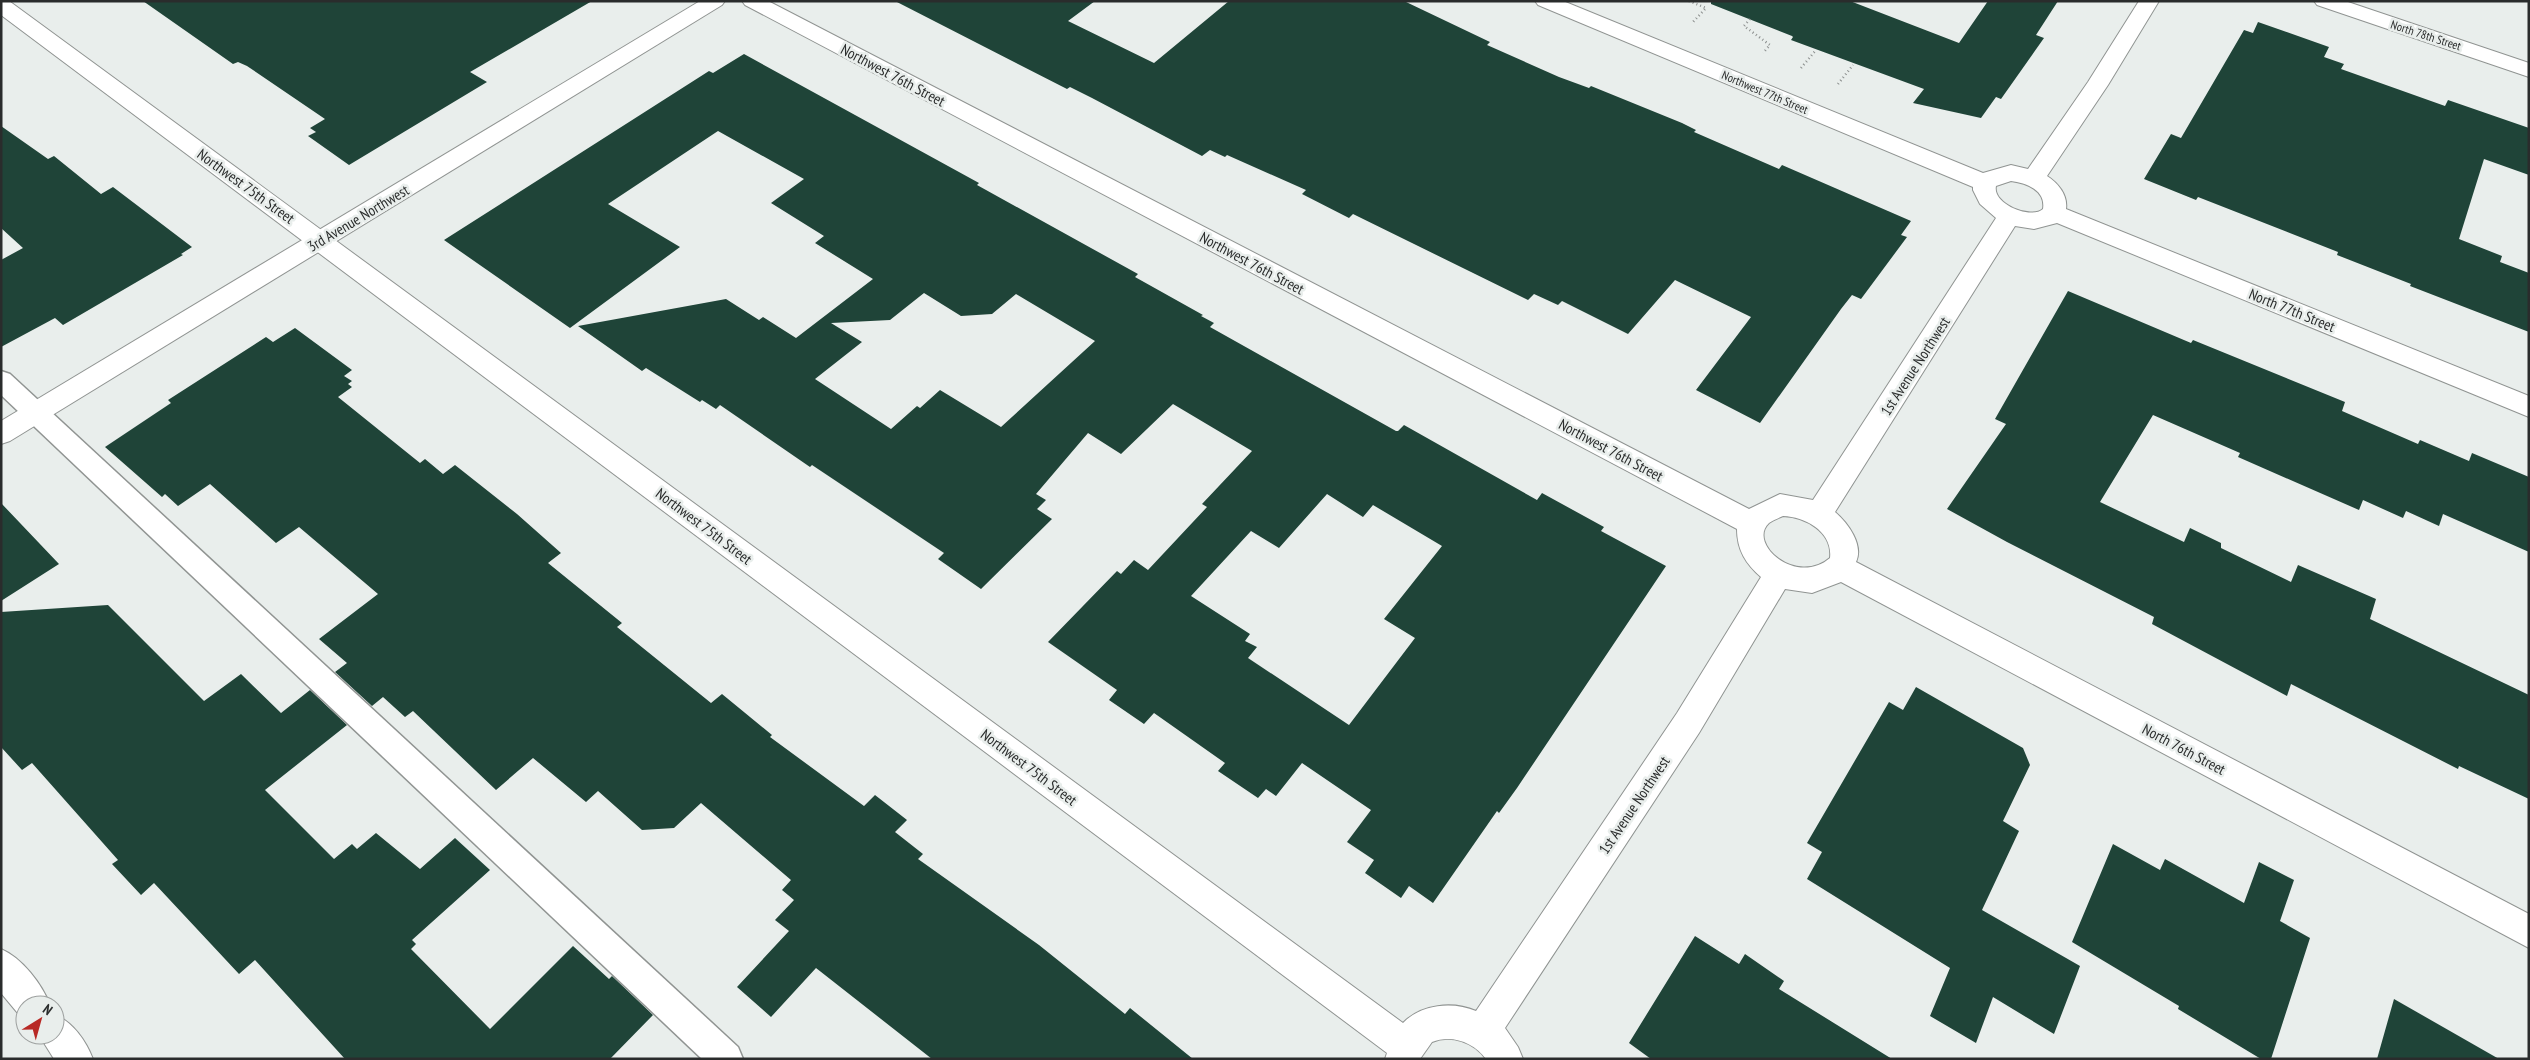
<svg xmlns="http://www.w3.org/2000/svg" width="2530" height="1060" viewBox="0 0 2530 1060" font-family="'PT Sans Narrow',sans-serif">
<style>
.building{fill:#1f4438;fill-rule:evenodd}
.lines{fill:none;stroke-linecap:round;stroke-linejoin:round}
.lane-casing{stroke:#909492;stroke-width:3}
.street-casing{stroke:#909492;stroke-width:2}
.secondary-casing{stroke:#909492;stroke-width:2}
.path{stroke:#8c8f8e;stroke-width:2.5;stroke-dasharray:1 3;stroke-linecap:butt}
.lane{fill:#fff;fill-rule:evenodd}
.street{fill:#fff;fill-rule:evenodd}
.secondary{fill:#fff;fill-rule:evenodd}
.labels{text-anchor:middle;dominant-baseline:central;stroke-width:5;stroke-linejoin:round;paint-order:stroke}
.far-street-label{font-size:12px;fill:#2a2c2c;stroke:#e9eeec}
.street-label{font-size:15px;fill:#2a2c2c;stroke:#e9eeec}
</style>
<rect width="100%" height="100%" fill="#e9eeec"/>
<path class="building" d="M143,1h449l-122,71 17,10 -138,83 -41,-29 8,-4 -6,-4 15,-9 -78,-53 -9,-4 -5,2z
M895,1h200l-27,20 86,42 75,-62h175l86,41 -3,3 72,32 30,11 2,-2 91,37 14,7 -2,2 85,37 3,-4 129,56 -10,14 6,2 -46,62 -9,-4 -11,14 -81,114 -64,-33 55,-73 -76,-37 -47,54 -66,-33 -4,4 -24,-11 -6,6 -175,-86 -4,4 -47,-24 4,-4 -79,-35 -2,2 -15,-7 -8,6 -110,-58 -22,-11 -3,2z
M1711,1h139l109,42 29,-42h70l-22,34 8,3 -43,61 -5,-2 -15,21 -68,-15 11,-14 -133,-49 2,-3 -1,-1 -81,-32z
M2258,22l71,25 -5,10 20,7 -3,5 104,37 3,-6 81,28v47l-45,-16 -25,80 43,17 -2,6 29,11v59l-119,-46 1,-2 -74,-29 1,-3 -140,-55 -2,3 -52,-21 27,-45 10,4 63,-108 9,3z
M744,54l235,129 -2,2 161,89 -3,3 68,38 -2,1 13,7 -4,4 186,104h2l6,-6 133,75 5,-7 62,34 -3,4 65,35 -149,222 -18,25 -2,-2 -64,92 -24,-17 -8,12 -36,-25 9,-13 -27,-18 24,-32 -69,-47 -26,33 -10,-7 -8,9 -40,-27 7,-8 -71,-50 -10,11 -35,-24 8,-10 -69,-48 69,-71 4,3 13,-14 14,10 59,-63 -5,-3 50,-53 -79,-47 -52,50 -33,-21 -52,61 10,6 -9,9 15,10 -71,70 -43,-30 6,-6 -132,-88 -2,2 -90,-62 -4,4 -14,-9 -2,2 -54,-34 -4,3 -64,-45 148,-27 33,21 4,-3 33,21 77,-59 -58,-36 9,-7 -53,-33 33,-24 -86,-48 -110,73 72,43 -110,81 -126,-88 265,-169 4,2zM924,293l37,23 31,-2 24,-20 79,47 -94,86 -61,-37 -20,18 -3,-2 -26,23 -76,-50 47,-37 -31,-19 59,-3zM1327,494l36,23 10,-12 69,41 -58,73 31,19 -66,87 -101,-67 9,-11 -12,-6 5,-7 -59,-38 60,-65 28,17z
M1,126l47,33 6,-3 47,38 12,-7 79,60 -11,7 2,1 -120,70 -8,-7 -54,29v-87l22,-12 -22,-20z
M2068,291l123,52 2,-3 152,62 -3,9 76,33 2,-4 49,21 3,-8 57,24v75l-86,-38 -4,12 -33,-15 -3,7 -40,-18 -4,10 -121,-53 2,-4 -87,-38 -53,87 84,40 6,-14 31,15v5l70,34 7,-17 78,34 -6,20 159,76v104l-70,-33 -1,3 -167,-85 -4,12 -135,-72 2,-7 -147,-75 -60,-33 59,-85 -11,-5z
M295,328l57,42 -8,6 8,5 -4,3 4,3 -14,10 82,66 5,-4 18,15 12,-9 62,49 44,39 -13,10 74,60 -5,4 94,76 11,-9 50,41 -2,2 94,69 11,-11 32,25 -12,12 28,22 -5,5 121,86 86,69 5,-6 63,51h-261l-116,-91 -45,49 -34,-30 52,-56 -14,-11 19,-20 -12,-10 9,-10 -90,-77 -27,25 -32,2 -44,-39 -12,11 -53,-44 -37,32 -83,-79 -8,6 -22,-20 -11,9 -37,-34 12,-9 -28,-24 59,-45 -79,-67 -23,16 -66,-59 -32,22 -13,-12 -3,3 -57,-50 66,-44 -3,-3 98,-63 7,5z
M1,503l58,61 -58,37z
M108,605l96,96 37,-27 40,39 29,-23 37,35 -82,65 69,69 18,-15 5,5 19,-16 44,36 35,-31 35,32 -78,70 4,4 -5,5 79,80 83,-83 36,33 3,-3 41,39 -43,44h-265l-90,-99 -16,14 -85,-91 -13,12 -29,-31 6,-4 -86,-97 -10,7 -21,-23v-135z
M1916,687l107,61 7,17 -27,56 16,10 -37,79 98,56 -26,68 -61,-37 -17,46 -46,-27 20,-48 -143,-89 15,-27 -15,-9 82,-141 14,8z
M2113,844l47,26 5,-11 79,44 15,-41 35,18 -14,41 30,17 -39,121h-10l-83,-50 1,-3 -107,-64z
M1695,936l44,28 6,-10 39,27 -5,8 113,70h-241l-22,-16z
M2394,999l105,60h-122z"/>
<g class="lines">
<g class="lane-casing">
<path id="lane" d="M1,371l9,3 728,673 5,12h-41l-701,-664z"/>
</g>
<g class="street-casing">
<path id="street" d="M1,1h8l1394,1022c18,-19 50,-22 73,-12l201,-298 84,-136c-15,-13 -24,-27 -24,-48l-992,-524 -3,-4h26l981,508 31,-15 33,6 183,-282 -16,-14 -7,-14v-3l-435,-182 -3,-4h28l420,172 28,-8 17,4 60,-87 51,-81h20l-51,84 -61,91c11,7 21,19 19,33l463,187v21l-472,-194 -23,6 -19,-3 -180,286c13,11 29,33 21,50l673,352v34l-688,-366 -29,11 -27,-4 -86,144 -194,295 13,19 5,12h-37c-12,-17 -35,-25 -54,-17l-12,17h-35l2,-6 -1386,-1038zM2011,181c15,2 35,9 32,28 -12,11 -51,-5 -47,-23zM1783,516c23,1 50,16 47,42 -34,29 -83,-15 -61,-35 4,-3 10,-5 14,-7z
M2314,1h31l184,62v14l-212,-72z
M1,949c21,9 41,35 49,56h-25v14l-4,-2 -20,-24z
M55,1015c18,7 31,26 38,44h-39l-15,-24h16z"/>
</g>
<g class="secondary-casing">
<path id="secondary" d="M700,1h25l-3,4 -712,436 -9,3v-23z"/>
</g>
<path class="path" d="M1689,1l17,7 -13,14
M1750,19l-6,7 26,19 -7,8
M1801,68l15,-18
M1838,84l15,-19"/>
<use href="#lane" class="lane"/>
<use href="#street" class="street"/>
<use href="#secondary" class="secondary"/>
</g>
<g class="labels">
<g class="far-street-label">
<text transform="translate(2426 35) rotate(18)">North 78th Street</text>
<text transform="translate(1765 92) rotate(23)">Northwest 77th Street</text>
</g>
<g class="street-label">
<text transform="translate(893 75) rotate(28)">Northwest 76th Street</text>
<text transform="translate(246 186) rotate(36)">Northwest 75th Street</text>
<text transform="translate(358 218) rotate(-31)">3rd Avenue Northwest</text>
<text transform="translate(1252 263) rotate(28)">Northwest 76th Street</text>
<text transform="translate(2292 310) rotate(22)">North 77th Street</text>
<text transform="translate(1915 366) rotate(-57)">1st Avenue Northwest</text>
<text transform="translate(1611 450) rotate(28)">Northwest 76th Street</text>
<text transform="translate(704 526) rotate(37)">Northwest 75th Street</text>
<text transform="translate(2184 749) rotate(28)">North 76th Street</text>
<text transform="translate(1029 767) rotate(37)">Northwest 75th Street</text>
<text transform="translate(1634 805) rotate(-56)">1st Avenue Northwest</text>
</g>
</g>
<rect width="2530" height="1060" fill="none" stroke="#2a2c2c" stroke-width="5"/>
<g transform="translate(40 1020) rotate(37)"><circle r="24" fill="#e9eeec" stroke="#9da09f"/>
<path d="M0-4L9 19L0 12L-9 19Z" fill="#b82925"/>
<text y="-8" font-size="14" font-weight="bold" text-anchor="middle" fill="#2a2c2c">N</text>
</g>
</svg>
